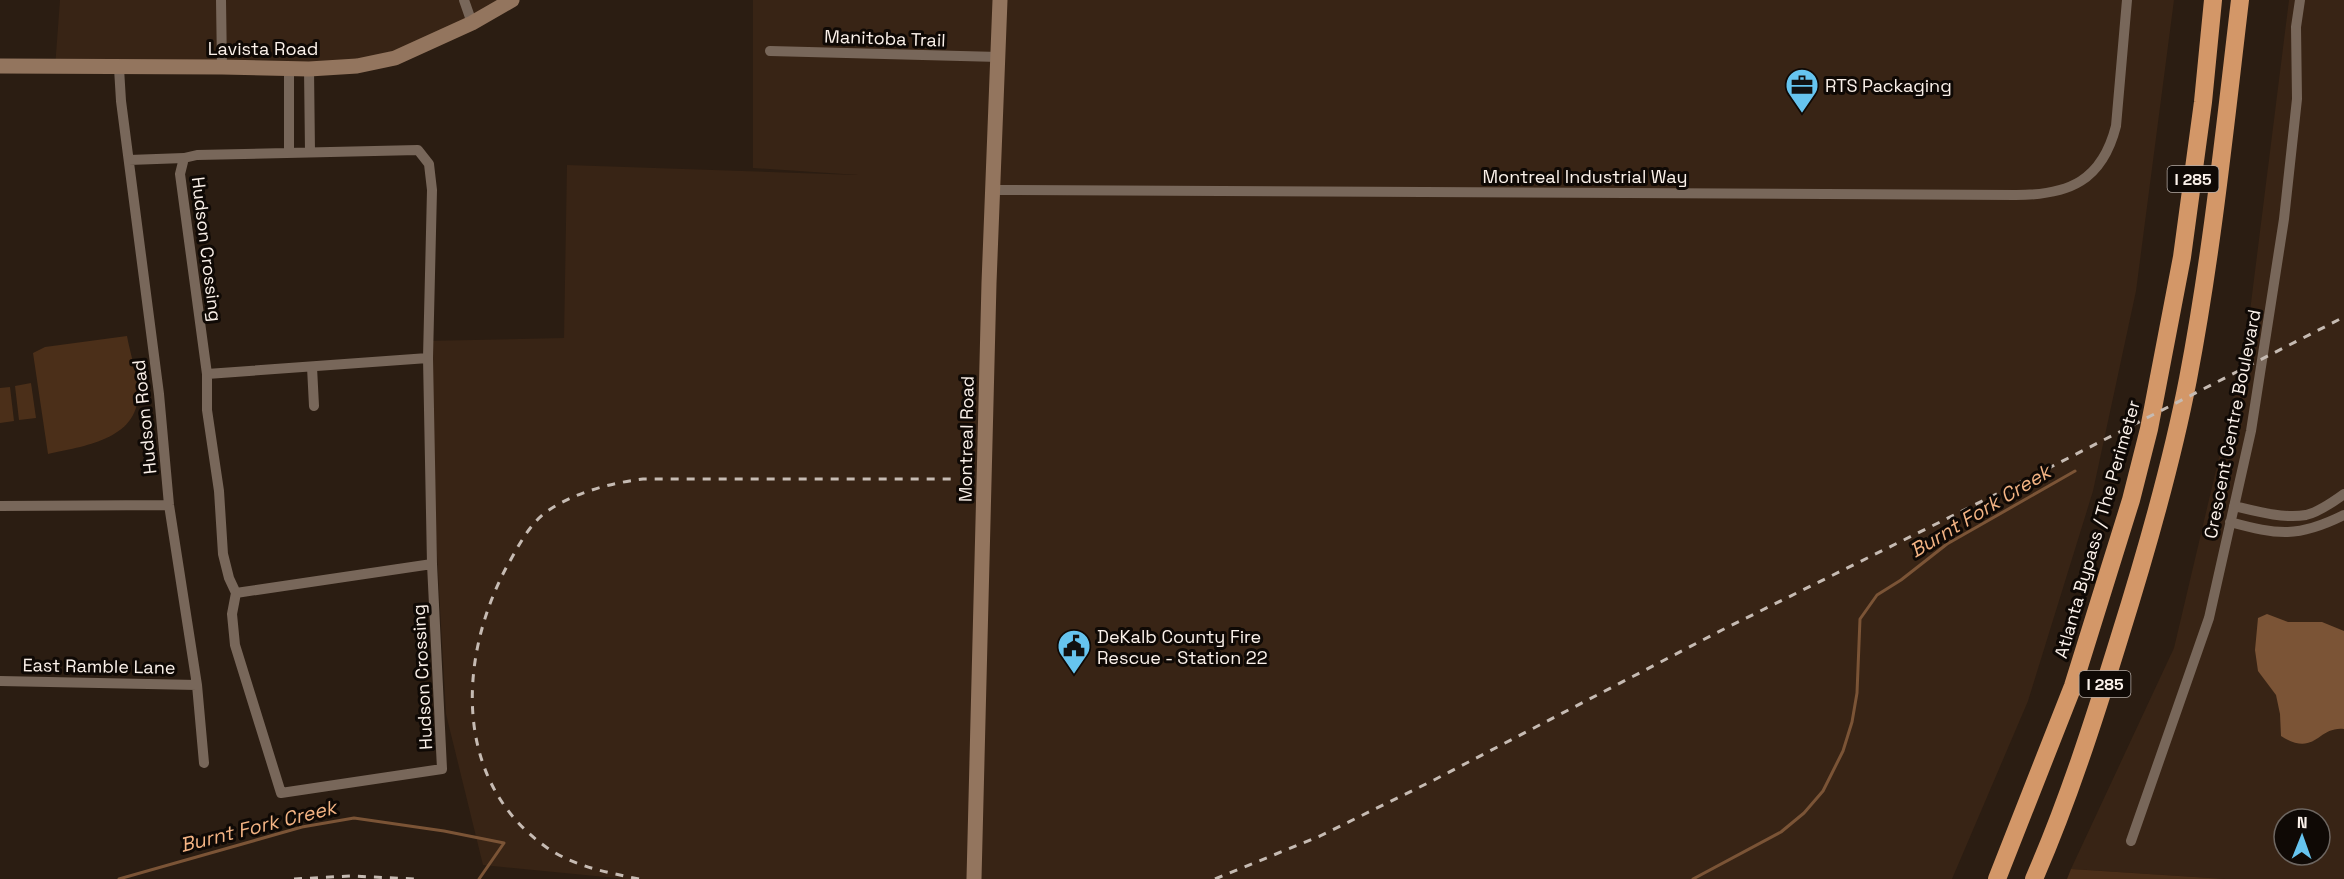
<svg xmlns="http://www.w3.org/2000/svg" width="2344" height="879" viewBox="0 0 2344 879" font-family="'Space Grotesk',sans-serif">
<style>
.built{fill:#382415;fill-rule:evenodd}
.green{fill:#4b2f19}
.water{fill:#7b5436}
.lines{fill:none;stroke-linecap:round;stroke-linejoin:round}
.stream{stroke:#7b5436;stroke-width:3}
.street{stroke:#78675a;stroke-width:10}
.secondary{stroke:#93755e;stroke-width:15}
.highway{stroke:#d39768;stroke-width:18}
.rail{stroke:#c6bbb3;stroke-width:3;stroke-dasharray:8 8;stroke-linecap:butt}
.labels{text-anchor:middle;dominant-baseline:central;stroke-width:6;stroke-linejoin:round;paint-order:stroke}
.shield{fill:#0f0905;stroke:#b4aba5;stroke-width:1.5}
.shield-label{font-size:16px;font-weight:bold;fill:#fbf1ea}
.street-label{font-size:18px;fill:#fbf1ea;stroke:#0f0905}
.poi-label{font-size:18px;fill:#fbf1ea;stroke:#0f0905;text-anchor:start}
.water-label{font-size:20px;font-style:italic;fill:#f4b484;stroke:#0f0905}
</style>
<rect width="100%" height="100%" fill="#2b1d12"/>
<path class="built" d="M60,0h451l-70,40 -134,31 -252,-3z
M753,0h1421l-38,291 -43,200 -65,210 -76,178h-1326l-143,-14 -37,-151 -21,-373 139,-3 3,-173 291,10 -105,-7z
M2289,0h55v879h-119l-154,-10 103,-221 72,-305zM2284,819h36v36h-36z"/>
<path class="green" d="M127,336c3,17 10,37 11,55 2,49 -55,55 -90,63l-15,-101 12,-6z
M31,383l5,35 -17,2 -4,-34z
M10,387l4,34 -14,2v-35z
M2071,869l154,10h-158z"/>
<path class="water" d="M2267,614l21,8h34l22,9v98c-27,-3 -28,29 -63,7l-1,-22 -4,-19 -18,-24 -3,-21 3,-32z"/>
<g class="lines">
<path class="stream" d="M119,879l183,-52 52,-9 90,13 60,12 -25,36
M1693,879l88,-47 23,-19 19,-22 20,-40 9,-29 5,-29 3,-74 17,-24 24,-15 46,-36 128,-73"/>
<path class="street" d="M221,0l1,67
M464,0l8,23
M770,51l229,6
M119,68l2,33 38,293 10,111 28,180 7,78
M309,69l1,83
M289,153v-84
M184,158l-4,16 27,200v36l12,81 4,63 6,24 7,15
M129,160l55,-2 13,-3 221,-5 11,14 3,26 -4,168 4,206 10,205 -161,24 -46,-148 -3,-31 4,-21
M994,190l1022,5c53,0 86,-14 100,-69l11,-126
M312,367l2,39
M207,374l221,-16
M0,506l169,-1
M2234,506c21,5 49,13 72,9 13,-3 27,-13 38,-21
M2230,522c48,13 68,16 114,-7
M236,593l196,-29
M0,681l197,4
M2131,841l78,-223 42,-187 33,-212 13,-120 -1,-72 4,-27"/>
<path class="secondary" d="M0,66l222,1 87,2 48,-3 38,-8 77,-35 40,-23
M974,879l15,-596 11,-283"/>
<path class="highway" d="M1997,879l76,-193 58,-186 18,-71 33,-172 21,-155 10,-102
M2034,879c34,-78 60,-159 85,-240 27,-86 52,-172 69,-260 24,-125 37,-253 52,-379"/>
<path class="rail" d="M294,879l56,-3 65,3
M639,879c-33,-7 -64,-12 -93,-32 -93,-66 -88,-188 -40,-279 11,-19 23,-45 43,-58 27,-18 62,-27 94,-31h312
M1215,879l105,-43 114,-56 288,-150 323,-160 299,-153"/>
</g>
<defs>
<g id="office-pin" transform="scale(1.725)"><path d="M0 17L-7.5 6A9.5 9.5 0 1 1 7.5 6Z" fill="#66c4ef" stroke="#0f0905"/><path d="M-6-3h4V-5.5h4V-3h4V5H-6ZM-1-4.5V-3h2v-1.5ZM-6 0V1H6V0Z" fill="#111"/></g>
<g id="civic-pin" transform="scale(1.725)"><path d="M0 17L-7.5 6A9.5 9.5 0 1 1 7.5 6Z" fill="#66c4ef" stroke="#0f0905"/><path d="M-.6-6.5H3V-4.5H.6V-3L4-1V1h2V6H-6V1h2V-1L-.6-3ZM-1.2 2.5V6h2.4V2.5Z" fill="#111"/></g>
</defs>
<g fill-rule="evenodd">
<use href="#office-pin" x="1802" y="85"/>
<use href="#civic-pin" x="1074" y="646"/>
</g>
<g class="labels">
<g class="shield">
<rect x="2167.5" y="166" width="51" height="26" rx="4.5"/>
<rect x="2079.5" y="671" width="51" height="26" rx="4.5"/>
</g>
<g class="shield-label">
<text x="2193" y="179">I 285</text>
<text x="2105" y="684">I 285</text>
</g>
<g class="street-label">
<text transform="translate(885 38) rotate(2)">Manitoba Trail</text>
<text x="263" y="48">Lavista Road</text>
<text x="1585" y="176">Montreal Industrial Way</text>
<text transform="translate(207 249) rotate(83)">Hudson Crossing</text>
<text transform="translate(144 417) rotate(-96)">Hudson Road</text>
<text transform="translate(2232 424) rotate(-79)">Crescent Centre Boulevard</text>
<text transform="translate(966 439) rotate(-89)">Montreal Road</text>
<text transform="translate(2097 529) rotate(-74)">Atlanta Bypass / The Perimeter</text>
<text transform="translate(99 666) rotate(1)">East Ramble Lane</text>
<text transform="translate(422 677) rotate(-93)">Hudson Crossing</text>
</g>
<g class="poi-label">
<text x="1825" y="85">RTS Packaging</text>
<text x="1097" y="636">DeKalb County Fire<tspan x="1097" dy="21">Rescue - Station 22</tspan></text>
</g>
<g class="water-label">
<text transform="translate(1980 511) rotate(-31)">Burnt Fork Creek</text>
<text transform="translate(258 826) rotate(-14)">Burnt Fork Creek</text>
</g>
</g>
<g transform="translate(2302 837) rotate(1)"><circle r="28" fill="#0f0905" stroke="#6d6661" stroke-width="1.5"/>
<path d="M0-4.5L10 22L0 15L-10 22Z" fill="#66c4ef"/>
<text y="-9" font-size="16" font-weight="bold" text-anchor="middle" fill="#fbf1ea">N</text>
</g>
</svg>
